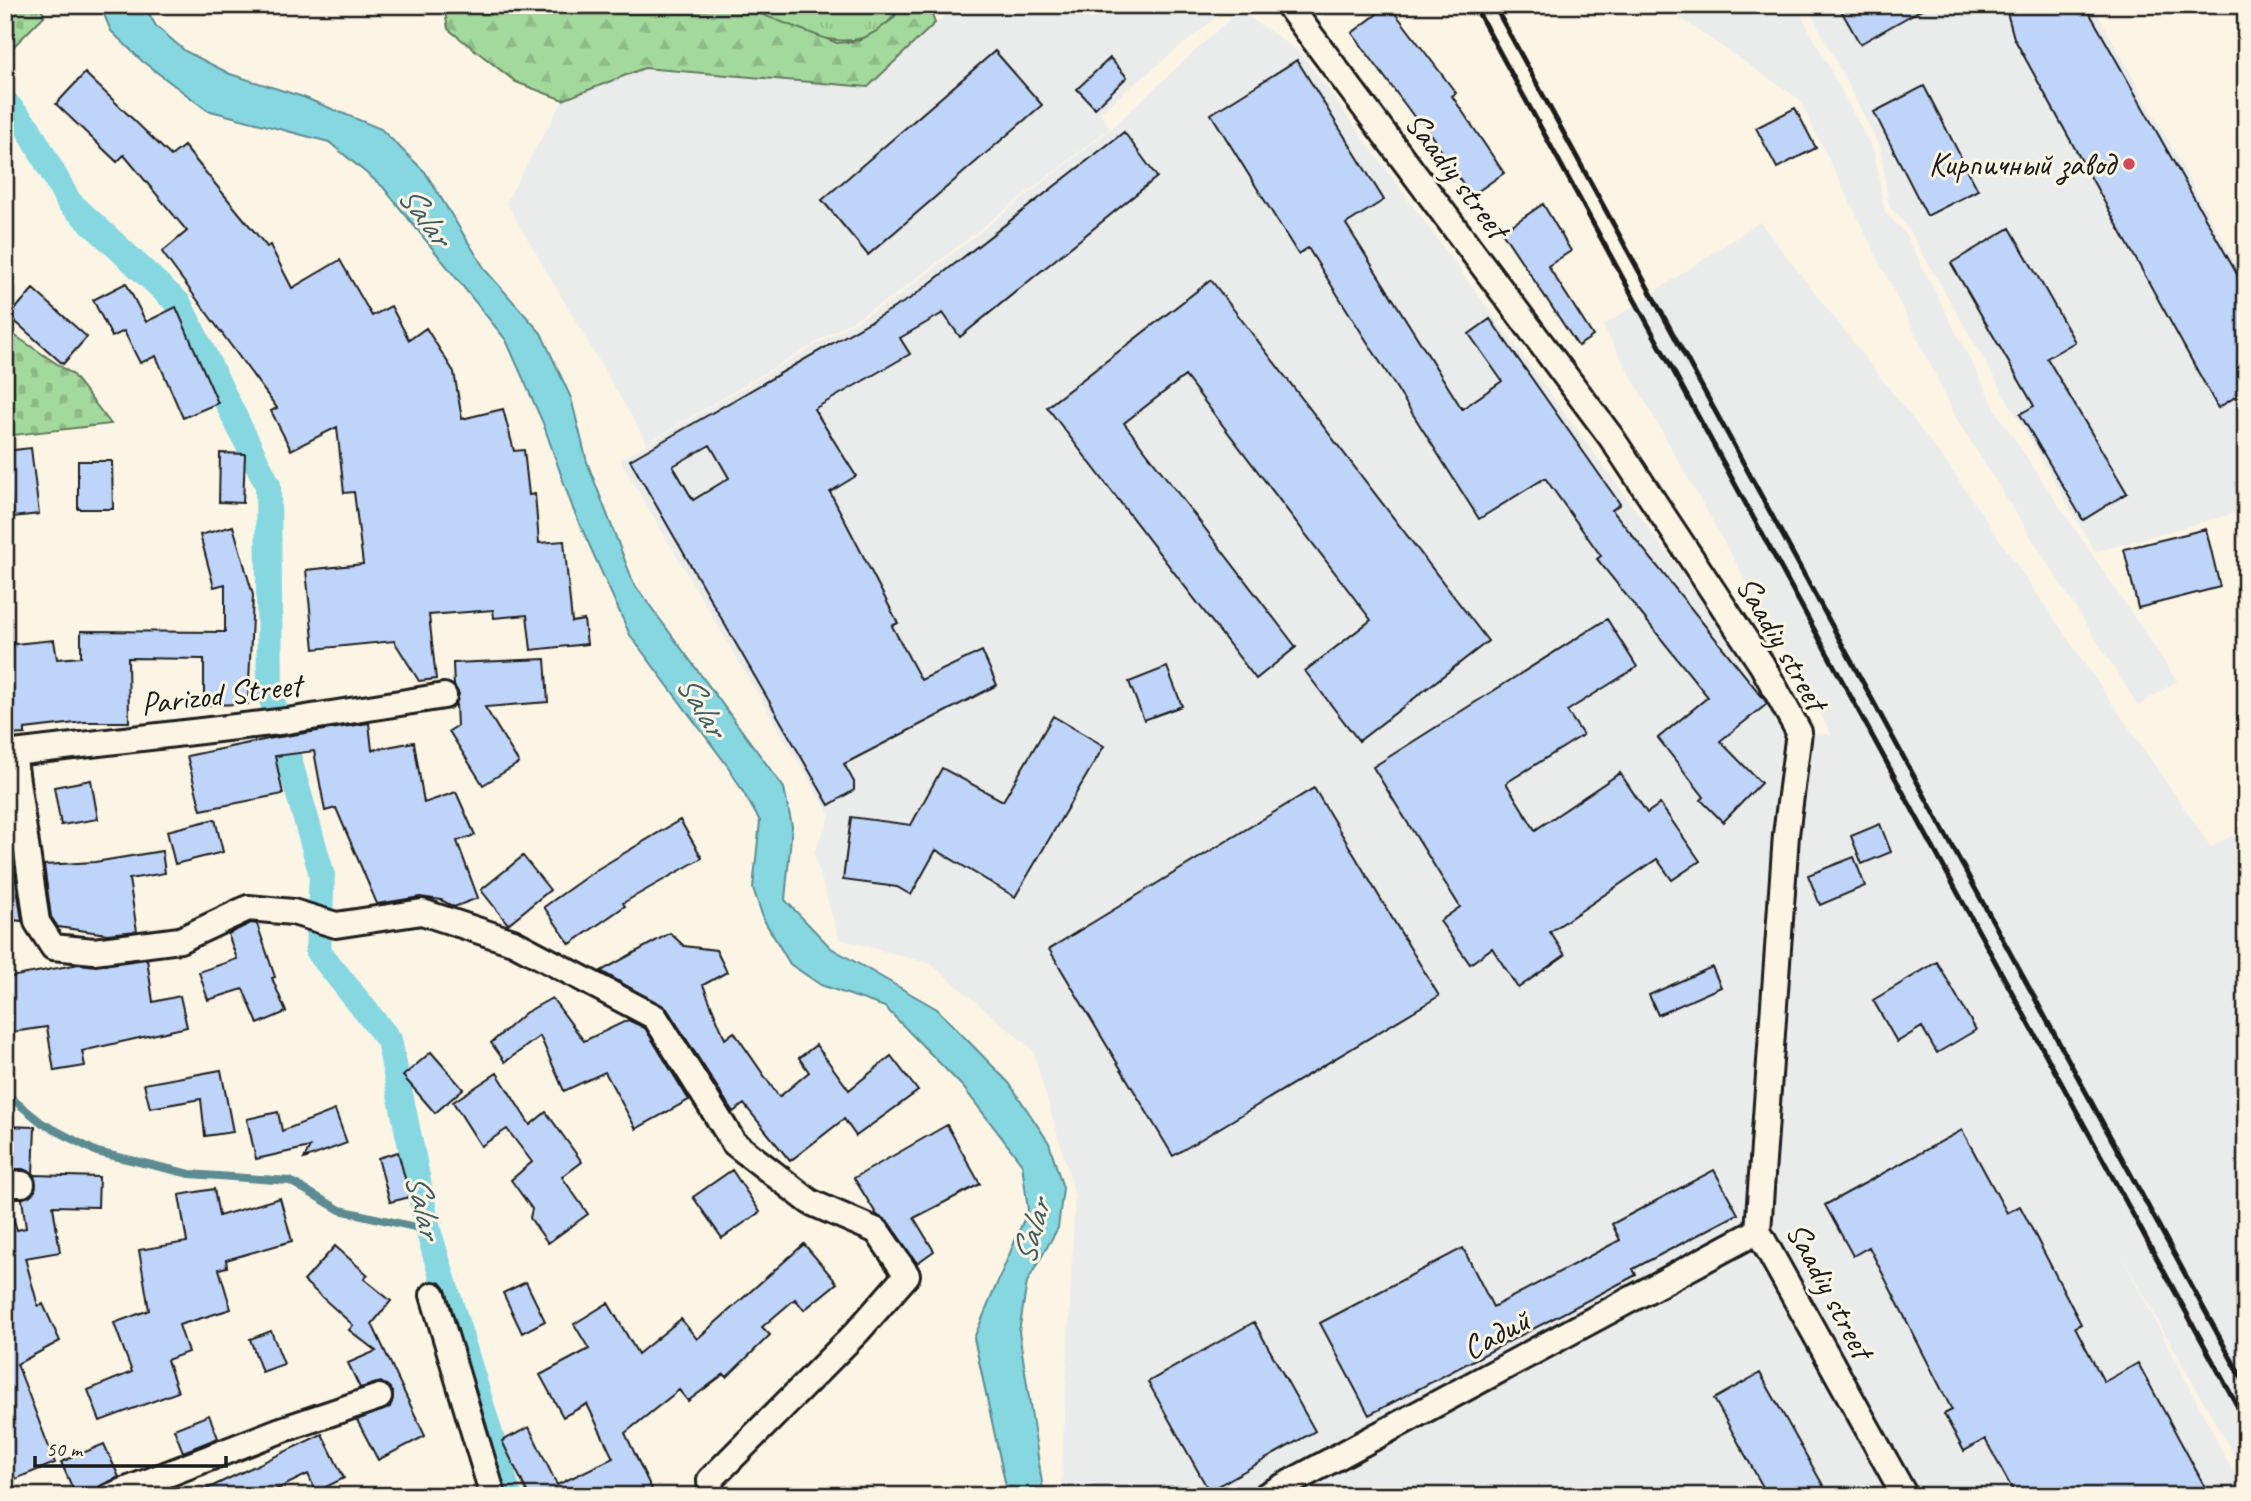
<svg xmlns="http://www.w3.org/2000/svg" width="2251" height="1501" viewBox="0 0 2251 1501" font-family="Caveat,sans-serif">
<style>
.built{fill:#eaebeb}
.grass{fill:url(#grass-tufts);stroke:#607a5c;stroke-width:2}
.forest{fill:url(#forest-firs);stroke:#607a5c;stroke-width:2}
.cemetery{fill:url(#cemetery-stones);stroke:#607a5c;stroke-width:2}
.water{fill:#87d7e1;stroke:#5c8c92;stroke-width:2}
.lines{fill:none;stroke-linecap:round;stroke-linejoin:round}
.stream{stroke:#5c8c92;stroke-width:8}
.canal{stroke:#87d7e1;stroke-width:26}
.building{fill:#bfd4f9;stroke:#1c1c1c;stroke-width:2;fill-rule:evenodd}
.street-casing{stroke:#1c1c1c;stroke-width:30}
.street{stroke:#fcf5e5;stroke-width:24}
.rail{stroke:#1c1c1c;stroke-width:5}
.poi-dot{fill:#d1495b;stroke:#fcf5e5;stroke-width:2.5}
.labels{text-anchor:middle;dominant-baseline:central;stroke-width:6;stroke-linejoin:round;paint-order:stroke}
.poi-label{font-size:33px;fill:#1c1c1c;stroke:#fcf5e5;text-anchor:end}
.street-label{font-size:33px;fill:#1c1c1c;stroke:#fcf5e5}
.water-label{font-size:35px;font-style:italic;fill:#415d61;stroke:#fcf5e5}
</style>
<defs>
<pattern id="grass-tufts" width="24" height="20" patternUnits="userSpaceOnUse" patternTransform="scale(1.75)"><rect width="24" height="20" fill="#a4d99d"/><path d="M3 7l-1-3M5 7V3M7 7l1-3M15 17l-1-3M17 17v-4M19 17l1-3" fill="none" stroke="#8dba87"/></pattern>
<pattern id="forest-firs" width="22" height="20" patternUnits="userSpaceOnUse" patternTransform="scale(1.75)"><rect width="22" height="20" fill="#a4d99d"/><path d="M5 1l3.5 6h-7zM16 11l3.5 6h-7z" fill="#8dba87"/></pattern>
<pattern id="cemetery-stones" width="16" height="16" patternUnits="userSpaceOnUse" patternTransform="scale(1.75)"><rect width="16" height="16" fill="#a4d99d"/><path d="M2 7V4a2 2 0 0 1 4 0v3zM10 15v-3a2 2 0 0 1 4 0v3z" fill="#8dba87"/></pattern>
</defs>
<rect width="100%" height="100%" fill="#fcf5e5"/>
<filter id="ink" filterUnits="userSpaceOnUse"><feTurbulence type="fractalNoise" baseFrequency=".0143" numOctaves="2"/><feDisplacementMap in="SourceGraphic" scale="14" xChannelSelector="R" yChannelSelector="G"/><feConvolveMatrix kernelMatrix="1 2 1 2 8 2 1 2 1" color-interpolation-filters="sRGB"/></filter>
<g filter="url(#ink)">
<path class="built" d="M960,5l269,2 -129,105 10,16 -216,168 -247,147 -141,-241 57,-102 81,-32 224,19 67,-64z
M1661,5h135l79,149 9,57 21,22 94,183 178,265 -39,25 -179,-283 -160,-324z
M1807,5h286l153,277v228l-151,42 -190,-329 -16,-16 -9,-60z
M1239,10l62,43 497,679 34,3 -229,-409 157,-104 186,240 265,385 35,-19v649l-125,-222 125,241h-1180l-5,-9 14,-291 -42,-146 -102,-86 -92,-25 -25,-86 16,-37 -210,-356 276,-162 216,-170z"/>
<path class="grass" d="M737,5h164c-39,68 -110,21 -164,0z"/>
<path class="forest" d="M444,5h293l100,38 21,-2 17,-9 19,-14 7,-13h27l7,18 -67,64 -224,-19 -81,32 -47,-18 -68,-53z"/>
<path class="cemetery" d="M5,5h35l4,11 -39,39z
M5,329l67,45 39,50 -106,12z"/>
<path class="water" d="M100,5h44l12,21 29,25 45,23 73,23 78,32 44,43 61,99 55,62 30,65 16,64 47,122 150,204 8,38 -7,74 46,48 106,61 72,74 40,60 14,45 -5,40 -31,54 -8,50 25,164h-36l-34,-158 54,-128 -6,-46 -59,-77 -78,-80 -64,-22 -31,-21 -26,-44 -11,-32 7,-67 -31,-53 -99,-133 -57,-126 -30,-86 -37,-83 -123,-153 -54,-45 -122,-32 -65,-49 -31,-30z"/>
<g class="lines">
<path class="stream" d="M5,1093l37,30 55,29 93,22 100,7 50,29 88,20"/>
<path class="canal" d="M5,102l23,26 41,74 110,102 89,181 2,208 52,182 -4,76 71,89 39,190 81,266"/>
</g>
<path class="building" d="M1389,5l67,88 -4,3 52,77 -33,23 -50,-76 -3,2 -66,-89z
M1838,5h91l-69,39z
M2005,5h80l161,285v100l-28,18 -204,-370z
M995,51l47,54 -174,150 -46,-55z
M1110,58l17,19 -32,31 -18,-19z
M1297,60l87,140 -38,24 116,185 40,-28 -33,-47 21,-15 130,185 -8,6 152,189 3,5 -47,37 41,42 -38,39 -22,-22 3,-3 -46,-59 50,-41 -111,-138 4,-3 -56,-78 -66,41 -171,-271 -10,6 -87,-140z
M85,73l86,83 13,-10 83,101 3,-2 22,43 48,-28 32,56 19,-10 18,34 17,-12 28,44 8,47 41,-10 11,42 10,-1 5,45 6,-1 4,49 25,-2 8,81 12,-2 3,24 -56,6 -4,-35 -33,3 -1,-8 -64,5 7,64 -17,2 -25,-40 -80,8 -8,-79 57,-6 -9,-72 -10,1 -7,-66 -46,23 -20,-39 6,-3 -115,-156 25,-21 -63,-76 -7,7 -61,-58z
M1924,86l54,104 -51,26 -53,-104z
M1795,108l21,40 -39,20 -21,-40z
M1124,132l33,45 -197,160 -17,-24 -43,25 10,16 -96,55 42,67 -26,16 68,131 -6,3 29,54 61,-29 15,34 -153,79 10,18v8l-25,15 -199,-345 281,-162zM710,445l19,33 -36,22 -20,-34z
M1543,204l28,47 -23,15 45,70 -15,10 -76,-114z
M2010,228l65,114 -28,16 80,135 -44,27 -63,-106 14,-8 -83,-143z
M1211,280l277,361 -129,100 -54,-70 66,-51 -186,-244 -61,47 172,224 -40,32 -209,-272z
M126,283l20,39 30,-15 42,96 -35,15 -27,-62 -16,7 -16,-32 -12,6 -19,-37z
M33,289l54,48 -24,27 -54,-48z
M31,448l8,66 -26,3 -8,-66z
M220,453l25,1 -2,49 -24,-1z
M78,461h34l1,48h-35z
M233,526l20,69 -5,109 -44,1v-46l-76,-1 1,64h-45l-59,7v5l-20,1v-90l49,-5 3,19 24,-2v-26l144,1v-48l-11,3 -14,-52z
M2206,529l14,58 -82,21 -14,-59z
M1607,619l30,48 -70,44 16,24 -77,48 29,47 85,-57 27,40 13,-9 40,57 -28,19 -15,-21 -107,73 15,23 -47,33 -26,-40 -22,16 -30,-43 20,-14 -87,-140z
M545,659l3,43 -63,5 34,56 -36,22 -34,-54 8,-5 -1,-22 3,-10 -5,-8 -1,-23z
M1167,667l15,39 -38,14 -15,-38z
M1053,716l51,30 -89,151 -79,-47 -25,45 -14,-8 -54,-7 8,-63 60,8 31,-57 61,33z
M369,723l3,27 42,-8 10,61 32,-11 19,43 -18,6 21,57 -24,9 -13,-7 -21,-3 -43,7 -41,-96 -11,3 -11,-60 -39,5 8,38 -82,16 -14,-54 86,-18z
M91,780l7,39 -37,6 -7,-38z
M1314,788l125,208 -266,160 -124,-207z
M215,819l8,33 -48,12 -8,-33z
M680,820l22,38 -79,45 2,3 -55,38 -26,-37 52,-37z
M1880,824l11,28 -29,12 -11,-28z
M162,851l3,22 -36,6 8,52 -30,3 -49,-7 -7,-10 -7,-52 51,-3z
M523,856l27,34 -42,34 -27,-34z
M1854,857l11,29 -45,19 -12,-30z
M14,868l8,53 -17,-2v-50z
M251,923l6,1 18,53 -3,1 14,34 -28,12 -15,-35 -35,11 -9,-28 38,-13 -9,-25z
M670,933l14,13 32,4 11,22 -24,13 22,54 9,-7 45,65 30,-25 -10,-14 17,-13 33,45 42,-34 27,35 -62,45 -12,-17 -54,42 -46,-57 -11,8 -66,-103 -66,-38z
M147,959l6,43 27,-6 7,31 -105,24 3,15 -31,5 -7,-44 -42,6v-55l74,-14 17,2z
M1937,962l39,68 -39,23 -15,-26 -25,15 -24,-42z
M1712,967l9,20 -63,28 -9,-20z
M552,998l32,43 44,-21 17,8 44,72 -53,29 -31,-57 -41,19 -24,-55 -35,26 -14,-19 34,-30z
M431,1052l32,37 -28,24 -32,-37z
M221,1070l12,62 -28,4 -4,-37 -51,9 -6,-24z
M497,1073l33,52 16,-13 36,50 -20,15 26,37 -40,29 -18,-25 2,-9 -21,-29 21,-18 -25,-33 -26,17 -28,-44z
M335,1110l12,33 -43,16 6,-12 -54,12 -9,-40 31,-7 4,19z
M947,1125l33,59 -66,34 20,33 -17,12 -28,-40 -12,-8 -23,-37z
M5,1126l30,1 -2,47 -10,-5h-18z
M1962,1130l45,83 13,-7 61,118 -6,3 29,55 34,-19 72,133h-194l-31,-57 -21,12 -20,-37 8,-4 -83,-163 -16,9 -28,-51z
M398,1152l12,45 -20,5 -12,-44z
M732,1170l28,42 -38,26 -29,-41z
M1714,1170l24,44 -105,55 3,6 -267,140 -49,-92 143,-75 30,59 127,-67 -8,-16z
M34,1175l65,2 -1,30 -45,-1 7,46 -35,6 13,48 5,-2 17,37 -43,23 38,99 -45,18 -5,-11v-259h6l6,19 9,-2 -4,-29 13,-8z
M214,1189l5,27 61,-18 12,43 -66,19 1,7 -8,2 12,40 -52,16 9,27 -21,8 11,32 -78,29 -12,-31 44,-18 -18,-49 35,-13 -10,-60 48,-8 -8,-47z
M804,1244l33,39 -33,27 -9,-11 -33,28 8,8 -43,42 -3,-3 -36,27 -9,-11 -54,43 30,63h-126l-27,-55 27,-14 28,58 56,-27 -26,-54 -24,13 -23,-42 49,-26 -15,-25 34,-21 30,51 43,-35 16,20z
M335,1246l33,29 -4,4 27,22 -19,23 53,112 -47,24 -21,-40 33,-13 3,-15 -12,-10 -21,6 -12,-25 28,-12 -27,-21 4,-5 -49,-44z
M526,1282l19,39 -23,12 -19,-40z
M1254,1322l61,109 -106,60 -61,-109z
M271,1331l13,33 -22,8 -12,-33z
M1760,1373l69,123h-61l-54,-97z
M209,1415l9,23 -35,14 -9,-23z
M322,1434l22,44 -28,14 -8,-18 -45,22h-71z
M104,1444l15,33 -19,9 -4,10h-20l-15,-34z"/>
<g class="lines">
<g class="street-casing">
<path id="street" d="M1288,5l323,432 151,228 37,67 -13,103 -28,396 147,265
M13,753l24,169 16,25 41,4 86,-11 68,-32 45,4 43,13 86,-13 91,30 142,75 79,126 76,59 67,29 30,44 -50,57 -147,148 1,16
M5,754l282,-33 157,-25
M5,1184h17
M433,1295l60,201
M111,1496l170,-66 98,-33
M1265,1496l493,-265"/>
</g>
<use href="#street" class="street"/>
<path class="rail" d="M1474,5l772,1417
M1494,5l752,1381"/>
</g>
</g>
<circle class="poi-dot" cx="2129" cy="164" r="7"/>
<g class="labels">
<g class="poi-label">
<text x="2115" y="164">Кирпичный завод</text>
</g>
<g class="street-label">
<text transform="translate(1457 175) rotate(53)">Saadiy street</text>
<text transform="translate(1782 643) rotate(60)">Saadiy street</text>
<text transform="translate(221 694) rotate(-7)">Parizod Street</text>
<text transform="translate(1830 1290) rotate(62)">Saadiy street</text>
<text transform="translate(1496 1334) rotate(-28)">Садий</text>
</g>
<g class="water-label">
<text transform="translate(425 215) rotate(54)">Salar</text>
<text transform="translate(702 705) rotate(59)">Salar</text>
<text transform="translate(424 1205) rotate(77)">Salar</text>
<text transform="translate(1031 1232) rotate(-74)">Salar</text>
</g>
</g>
<rect width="2251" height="1501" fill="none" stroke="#fcf5e5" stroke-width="28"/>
<rect x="14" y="14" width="2223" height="1473" fill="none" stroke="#1c1c1c" stroke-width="2.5" filter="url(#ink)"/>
<path d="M35 1456v10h191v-10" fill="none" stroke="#1c1c1c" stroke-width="3.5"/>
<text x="46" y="1456" font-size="21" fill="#1c1c1c" stroke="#fcf5e5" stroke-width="5" paint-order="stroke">50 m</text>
</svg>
